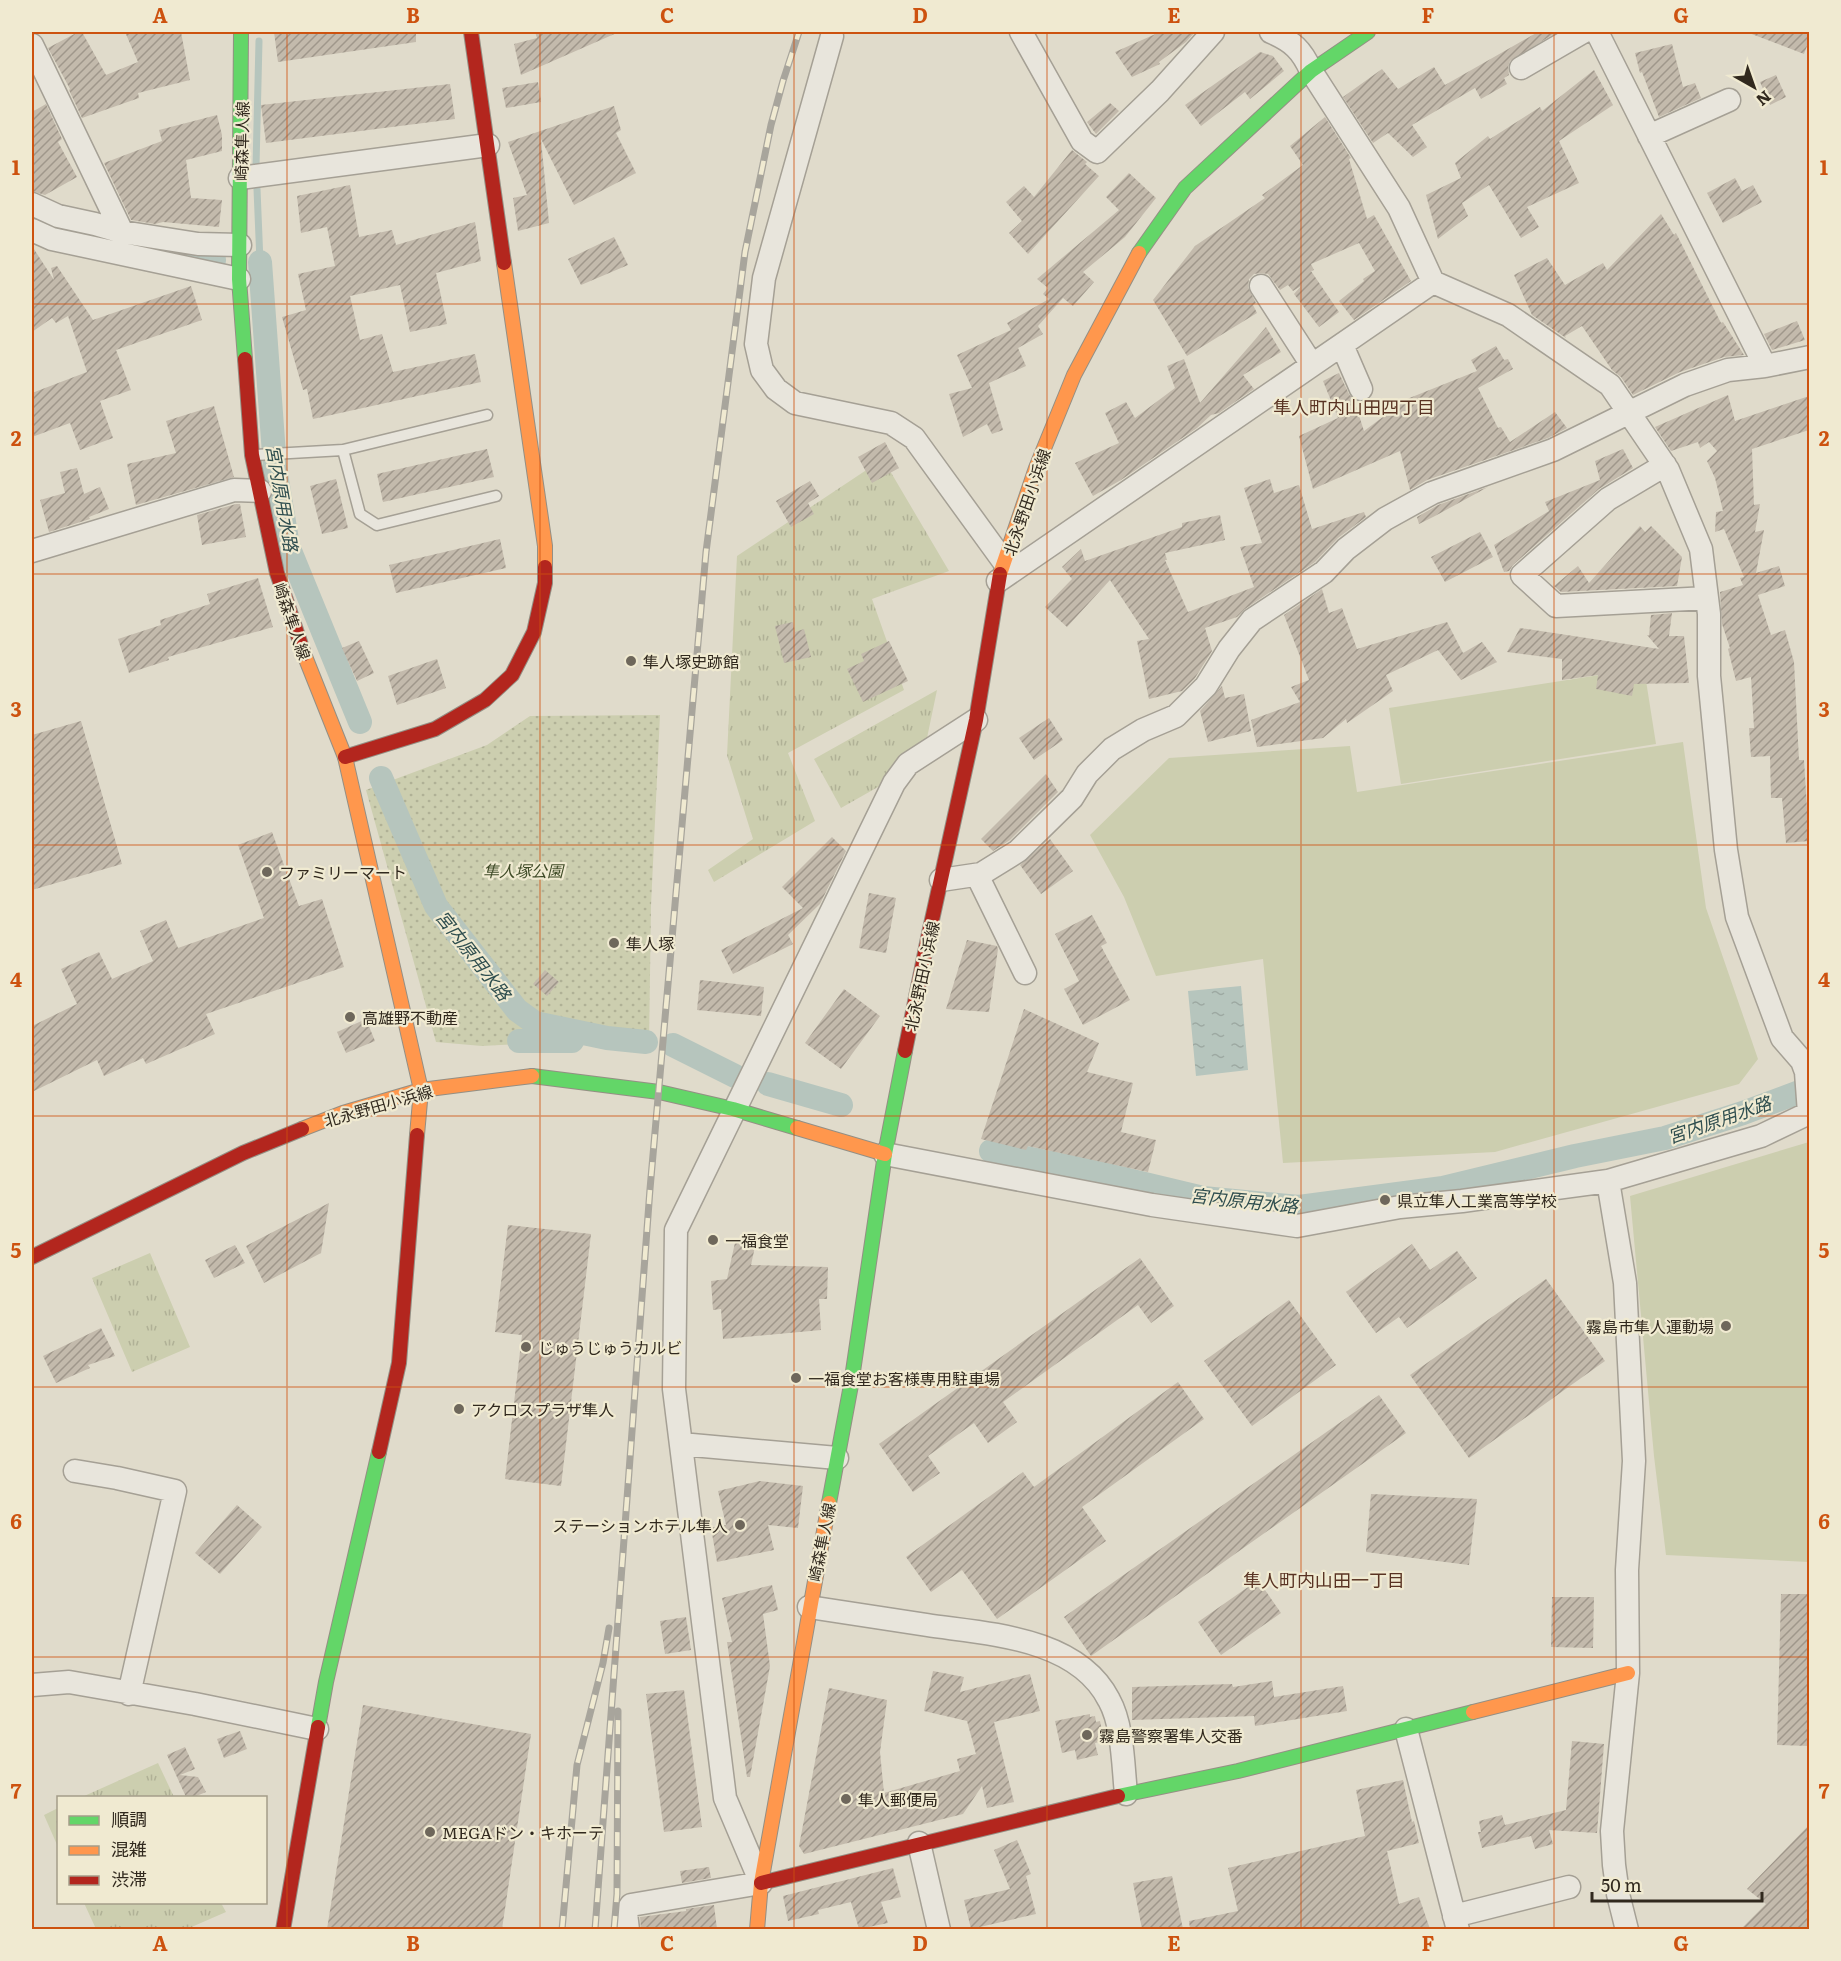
<svg xmlns="http://www.w3.org/2000/svg" width="1841" height="1961" viewBox="0 0 1841 1961" font-family="Literata,'Noto Sans JP',serif">
<style>
.grass{fill:url(#grass-tufts)}
.park{fill:url(#park-dots)}
.garden{fill:#ccceaf}
.water{fill:url(#water-ripples)}
.lines{fill:none;stroke-linecap:round;stroke-linejoin:round}
.stream{stroke:#b6c5bd;stroke-width:7}
.canal{stroke:#b6c5bd;stroke-width:24}
.building{fill:url(#building-hatch)}
.lane-casing{stroke:#a5a095;stroke-width:13}
.street-casing{stroke:#a5a095;stroke-width:25}
.fast-casing{stroke:#948f84;stroke-width:16}
.slow-casing{stroke:#948f84;stroke-width:16}
.jam-casing{stroke:#948f84;stroke-width:16}
.lane{stroke:#e8e5dc;stroke-width:10}
.street{stroke:#e8e5dc;stroke-width:22}
.fast{stroke:#63d668;stroke-width:14}
.slow{stroke:#ff974d;stroke-width:14}
.jam{stroke:#b3261e;stroke-width:14}
.rail-casing{stroke:#a8a59c;stroke-width:7}
.rail{stroke:#f0ead1;stroke-width:4.5;stroke-dasharray:14;stroke-linecap:butt}
.grid{fill:none;stroke:#cd520f;stroke-width:1.5;stroke-opacity:0.55}
.poi-dot{fill:#6e675b;stroke:#f0ead1;stroke-width:2}
.labels{text-anchor:middle;dominant-baseline:central;stroke-width:4.5;stroke-linejoin:round;paint-order:stroke}
.street-label{font-size:16px;fill:#31291e;stroke:#f0ead1}
.poi-label{font-size:16px;fill:#31291e;stroke:#f0ead1;text-anchor:start}
.park-label{font-size:16px;font-style:italic;fill:#3f4b27;stroke:#f0ead1}
.neighbourhood-label{font-size:18px;fill:#593323;stroke:#f0ead1}
.water-label{font-size:18px;font-style:italic;fill:#2f4e4f;stroke:#f0ead1}
.neatline{fill:none;stroke:#cd520f;stroke-width:2}
.grid-label{font-size:20px;text-anchor:middle;font-weight:bold;fill:#cd520f}
</style>
<defs>
<pattern id="grass-tufts" width="24" height="20" patternUnits="userSpaceOnUse" patternTransform="scale(1.5)"><rect width="24" height="20" fill="#ccceaf"/><path d="M3 7l-1-3M5 7V3M7 7l1-3M15 17l-1-3M17 17v-4M19 17l1-3" fill="none" stroke="#b0b196"/></pattern>
<pattern id="park-dots" width="8" height="8" patternUnits="userSpaceOnUse" patternTransform="scale(1.5)"><rect width="8" height="8" fill="#ccceaf"/><path d="M2 2h.1M6 6h.1" fill="none" stroke="#b0b196" stroke-width="1.8" stroke-linecap="round"/></pattern>
<pattern id="water-ripples" width="26" height="14" patternUnits="userSpaceOnUse" patternTransform="scale(1.5)"><rect width="26" height="14" fill="#b6c5bd"/><path d="M2 4q2-2 4 0t4 0M15 11q2-2 4 0t4 0" fill="none" stroke="#9da9a2"/></pattern>
<pattern id="building-hatch" width="6" height="6" patternUnits="userSpaceOnUse" patternTransform="scale(1.5)"><rect width="6" height="6" fill="#c3baac"/><path d="M-1 1l2-2M0 6l6-6M5 7l2-2" fill="none" stroke="#9f978b"/></pattern>
</defs>
<rect width="100%" height="100%" fill="#e0dbcb"/>
<path class="grass" d="M883,459l66,112 -77,28 32,91 -116,63 27,68 -101,61 -6,-12 45,-31 -26,-84 10,-199z
M937,690l-15,72 -81,46 -27,-49z
M150,1253l40,94 -58,25 -40,-94z
M158,1763l16,34h-92z
M58,1808v39l-14,-32z
M84,1903h137l5,9 -39,17h-91z"/>
<path class="park" d="M660,715l-9,191 -2,140 -98,-4 -69,4 -46,-4 -70,-252 121,-45 43,-29z"/>
<path class="garden" d="M1644,668l12,76 -255,40 -12,-76z
M1683,742l23,166 52,151 -19,25 -244,68 -212,11 -20,-204 -107,17 -32,-79 -34,-62 79,-77 181,-12 7,46z
M1809,1142v420l-143,-7 -12,-99 -24,-260z"/>
<path class="water" d="M1241,986l7,84 -52,6 -8,-85z"/>
<g class="lines">
<path class="stream" d="M256,166l3,-125
M257,189l3,73"/>
<path class="canal" d="M34,217l37,15 32,8
M137,247l77,13
M260,262l15,206 13,78 72,176
M381,778l55,128 81,104 18,13 72,15 39,4
M519,1041h53
M673,1045l62,31
M768,1084l73,21
M991,1151l95,19 117,28 96,9 144,-19 132,-32 90,-18 78,-25 67,-25"/>
</g>
<path class="building" d="M78,32h4l24,43 32,-13 -13,-30h56l9,48 -52,13 1,5 -57,20 -13,-28 1,-1 -22,-41z
M274,32h142v10l-138,20z
M535,32h84l-98,43 -7,-31 23,-6z
M1160,32h35l-9,10 -27,20 1,2 -28,13 -17,-25z
M1538,32h19l-47,29 -2,6 1,8 -5,3 3,6 -26,15 -6,-11 -63,37 15,22 -14,10 -25,-24 -15,10 -30,-46 39,-28 16,20 36,-22 11,18z
M1749,32h60v9l-5,13 -55,-21z
M1672,44l11,43 12,-4 6,15 -42,19 -17,-45 -2,1 -5,-20z
M1260,52l13,4 11,15 -34,28 -5,-7 -44,34 -16,-21z
M1594,70l19,35 -54,36 20,42 -52,24 12,20 -18,11 -32,-53 -27,18 6,13 -30,23 -12,-44 35,-17 -6,-15 33,-27 2,3 50,-32 2,4z
M1776,75l10,22 -16,8 -10,-23z
M538,82l3,20 -35,6 -4,-20z
M450,84l5,35 -189,24 -5,-38z
M1110,103l9,8 -23,23 -9,-12z
M46,104l16,35 -4,3 19,35 -32,18 -13,-4v-79z
M614,106l7,24 -5,3 20,40 -62,32 -33,-66 8,84 -31,8 -5,-33 14,-3 -19,-53z
M217,115l5,20v16l-36,9 5,38 31,2 -3,27 -56,-5 -8,2 -24,-4 -27,-57 58,-22 -3,-11z
M1325,117l26,41 -2,1 18,60 7,-4 37,66 -57,39 -15,-19 25,-20 -1,-2 12,-8 -16,-28 -48,21 3,6 -3,1 28,41 -20,15 -25,-33 7,-8 -8,5 -5,-6 -8,5 -12,-16 -7,-1 -7,1 -5,5 -1,8 8,16 -3,2 4,8 -70,43 -34,-56 42,-54 70,-48 -3,-3 41,-30 -13,-19z
M1072,150l15,12 -2,2 14,12 -71,78 -19,-21 13,-12 -16,-19 18,-16 10,11z
M1129,173l27,25 -31,39 -42,35 11,10 -21,24 -10,-8 -25,28 5,8 -25,14 8,18 -37,17 14,47 -11,4 -5,-10 -24,13 -14,-43 23,-6 -15,-33 54,-25 -4,-7 42,-24 -6,-5 5,-6 -11,-9 82,-69 -13,-13z
M1735,178l7,13 11,-6 9,17 -39,21 -16,-30z
M350,185l9,52 33,-7 4,15 79,-23 6,39 -45,12 11,51 -37,8 -10,-47 -50,11 10,44 22,-6 11,38 82,-18 6,28 -168,37 -6,-30 -4,1 -21,-73 24,-7 -8,-36 37,-8 -8,-39 -26,6 -4,-37z
M1661,214l13,21 2,-2 45,90 2,-1 21,33 -20,2 -44,15 -47,23 -12,-18 -9,-7 -30,-44 -17,10 1,2 -34,-23 -18,-40 33,-17 18,27 38,-22 4,7z
M614,237l14,28 -47,20 -13,-26z
M32,246l22,34 -3,-12 6,-2 36,54 98,-34 11,34 -86,30 15,40 -31,11 13,37 -33,12 -10,-27 -38,14v-44l55,-21 -19,-56 -12,7 -4,-5 -20,14z
M1797,321l8,19 -33,10 -8,-16z
M1266,327l15,25 -38,23 11,14 -35,24 -8,2 -14,13 -76,52 -28,16 -18,-33 44,-20 -14,-30 21,-11 9,16 40,-30 -8,-22 17,-7 16,44z
M1496,346l8,14 4,-1 5,10 -35,19 20,40 3,-1 9,15 45,-30 12,16 -19,10 -121,42 -17,10 -10,-39 -87,38 -14,-53 39,-18 -15,-37 16,-8 10,21 5,6 10,31 43,-32 70,-28 -6,-11z
M1728,395l7,26 74,-25v34l-57,19 2,56 6,-1 -5,28 9,-2 -8,43 23,-7 6,20 -27,9 13,40 14,-5 9,32 5,98h5l5,81 -23,2 -4,-45h-11l-1,-42 -19,1 -2,-29h5l-3,-51 -15,4 -8,-32 2,-1 -8,-24 -2,-32 23,-7 -3,-7 4,-1 -20,-48 -9,3 1,-20 7,-1 -8,-33 -8,-17 10,-10 -8,-9 -9,6 -2,-6 -27,9 -16,-24z
M214,406l20,71 -98,28 -9,-41 49,-11 -10,-32z
M885,442l14,26 -27,15 -14,-26z
M487,449l7,28 -111,25 -6,-28z
M1623,449l10,19 -34,21 -86,76 -4,6 -5,1 -10,-27 55,-34 -4,-9 55,-22 -5,-19z
M77,468l7,26 16,-7 9,22 -20,8 1,2 -41,13 -9,-32 25,-7 -5,-21z
M336,479l12,49 -26,6 -12,-48z
M1270,479l4,14 25,-8 13,44 52,-17 2,5 -28,21 -23,24 -70,47 -8,8 -32,11 7,23 -17,27 -13,13 -33,8 -12,-58 12,-2 -39,-59 -43,47 -22,-20 27,-28 -10,-12 19,-18 4,12 97,-34v-4l38,-8 5,25 -60,13 2,7h-2l23,52 66,-25 -14,-40 22,-4 -18,-55z
M810,481l9,15 -11,7 6,11 -23,13 -15,-26z
M1488,487l-53,29 -16,8 -2,-7 21,-12z
M236,504h4l6,33 -44,8 -5,-30z
M1640,526l5,6 6,-6 31,31 -5,29 -116,6 -7,-6 24,-20 11,17z
M1480,532l13,25 -48,25 -14,-25z
M500,539l6,29 -110,25 -7,-28z
M258,578l15,49 -105,30 1,3 -40,13 -11,-34 43,-14 -1,-5 50,-16 -3,-10z
M1322,589l7,24 13,-5 15,41 90,-27 16,31 19,-11 15,20 -36,18 -23,-30 -52,25 7,16 -46,32 -1,-4 -23,19 -66,9 -6,-27 49,-18 -9,-15 18,-7 -25,-65z
M1672,613l-3,23h15l5,47 -55,1 -2,12 -36,-7 2,-14 -36,5v-21l-55,-7 13,-24 139,21 -12,-14h2l2,-20z
M793,622l2,10 9,-3 7,28 -27,6 -9,-37z
M359,641l15,32 -17,8 -15,-33z
M889,641l19,40 -45,21 -16,-33 17,-8 -3,-7z
M437,659l9,29 -49,17 -9,-29z
M1222,686l3,12 19,-4 7,37 -43,11 -8,-31z
M1049,718l14,22 -29,20 -15,-22z
M81,721l41,143 -90,26v-155z
M1046,774l12,18 -48,48 -17,11 -12,-12z
M272,832l27,74 23,-7 22,68 -138,47 9,20 -69,30 -3,-6 -39,18 -7,-16 -65,32v-66l45,-22 -16,-35 38,-17 13,27 41,-18 -13,-30 26,-11 12,28 86,-30 -26,-73z
M832,837l14,14 -26,53 -32,31 5,9 -60,30 -12,-24 82,-42 -21,-21z
M1050,839l23,32 -32,23 -21,-29z
M869,893l27,5 -10,55 -27,-5z
M1092,915l15,28 -6,3 29,54 -47,25 -19,-36 15,-8 -24,-47z
M967,940l30,6 1,3 -9,63 -43,-3z
M545,970l14,12 -12,14 -14,-12z
M700,980l64,7 -3,29 -64,-6z
M844,989l36,27 -39,53 -36,-26z
M1024,1009l75,34 -12,29 46,11 -12,49 35,8 -8,32 -120,-26 -2,4 -45,-11z
M366,1019l9,22 -29,12 -9,-21z
M329,1203l-8,50 -57,30 -18,-37z
M508,1225l83,9 -30,252 -56,-7 17,-144 -27,-3z
M736,1238l20,4 -5,23 77,2 -1,32h-8l2,31 -98,9 -2,-30 -8,1 -2,-29 16,-2z
M1412,1244l18,26 27,-19 20,27 -70,50 -8,-11 -23,16 -30,-41z
M235,1245l10,18 -31,15 -9,-18z
M1140,1258l34,48 -23,17 -13,-18 -135,97 14,20 -29,21 -14,-20 -46,33 12,17 -27,19 -34,-48z
M1546,1279l59,82 -136,97 -59,-83z
M1289,1300l47,65 -84,61 -48,-65z
M101,1328l14,28 -27,9 2,3 -34,15 -13,-27z
M1178,1382l26,37 -122,88 24,34 -109,78 -35,-49 -31,22 -25,-35 117,-85 11,15z
M1379,1395l27,38 -315,223 -27,-39z
M760,1481l43,5 -5,42 -30,-3 6,25 -57,12 -6,-34 15,-3 -8,-34z
M1371,1494l106,5 -8,66 -103,-13z
M237,1505l25,22 -42,47 -25,-21z
M1258,1580l23,33 -60,42 -23,-33z
M772,1585l6,25 -15,4 7,52 -20,111h-3l-20,-135h5l-10,-44z
M1781,1594h28v152l-32,-1z
M1552,1597h42l-1,51 -42,-1z
M686,1617l5,33 -26,4 -5,-33z
M933,1671l31,6 -4,15 70,-18 10,37 -46,11 20,80 -27,6 -5,-22 -19,28 -159,40 -5,-8 30,-158 58,12 -7,52 4,41 76,-22 -3,-12 19,-5 -9,-33 -43,-10z
M1272,1681l2,16 69,-11 4,25 -92,15 -1,-10 -122,4v-33l100,-3 1,3z
M684,1690l18,137 -38,5 -18,-138z
M363,1705l168,29 -29,195h-175z
M1090,1714v3l5,-1 1,6 4,-1 4,20 -9,2 3,12 -21,5 -2,-10 -13,3 -7,-32z
M240,1731l7,18 -23,9 -7,-19z
M1572,1741l32,3 -7,89 -48,-3 4,14 -18,5 -4,-13 -49,12 -4,-16h3l-2,-11 23,-6 3,10 61,-15z
M185,1747l10,22 -15,6 18,2 8,15 -12,5h-8l-19,-42z
M1403,1780l9,42 2,-1 5,22 -32,8 12,53 20,-7 11,32h-240l-1,-8 49,-10 -10,-43 137,-32 -9,-46z
M1809,1825v104h-68l25,-25 -19,-15z
M1017,1840l14,34 -5,2 10,38 -65,15 -7,-29 46,-11 -16,-39z
M709,1867l2,11 -29,5 -2,-12z
M893,1868l8,29 -20,5 7,21 -29,6 -8,-27 -33,8 1,4 -31,7 -5,-25z
M1172,1876l11,53h-41l-9,-46z
M714,1905l3,24h-76l-1,-12 46,-6v-2z"/>
<g class="lines">
<g class="lane-casing">
<path id="lane" d="M343,450l144,-35
M255,455l88,-5 17,64 17,11 119,-29"/>
</g>
<g class="street-casing">
<path id="street" d="M1021,32l61,109 15,11 63,-61 53,-59
M1597,32l168,334
M832,36l-68,242 -8,66 6,26 14,19 19,14 96,20 23,15 90,124
M32,45l90,187
M1521,68l62,-36
M1649,136l80,-36
M240,178l248,-33
M32,204l26,12 37,8 27,8 76,12 42,1
M32,230l20,9 187,40
M1261,286l51,79
M1342,345l19,44
M1665,465l-57,34 -86,76 34,31 151,-8
M32,551l202,-61 26,1
M998,581l435,-299
M977,875l48,98
M941,880l40,-6 37,-23 54,-53 15,-24 25,-25 31,-19 33,-14 30,-30 23,-37 23,-29 72,-48 22,-23 39,-30 47,-26 121,-43 132,-65 43,-15 37,-4 45,-9
M885,1154l267,51 145,21 103,-19 62,-6 146,-20 153,-45 48,-23 -3,-41 -4,-11 -20,-23 -45,-121 -11,-67 -17,-174v-62l-8,-65 -33,-79 -58,-85 -102,-70 -75,-33 -34,-74 -88,-137c-9,-21 -19,-30 -40,-39
M1608,1181l17,102 9,178 -7,109 1,103 -16,158 2,34 4,29 9,36
M681,1444l156,14
M75,1471l42,7 58,13 -46,203
M809,1607c39,6 78,12 118,18 60,9 150,12 182,75 14,25 14,65 17,94
M32,1685l37,-3 126,22 122,25
M1406,1729l52,201
M919,1843l20,87
M1454,1916l115,-29
M628,1930l-2,-17 5,-8 130,-22 -36,-85 -51,-409 2,-159 218,-447 14,-19 68,-44"/>
</g>
<g class="fast-casing">
<path id="fast" d="M241,32l-2,247 6,80
M1139,253l46,-65 126,-117 57,-39
M532,1076l127,16 74,17 64,19
M829,1503l22,-118 34,-231 20,-103
M318,1727l8,-45 53,-230
M1118,1796l120,-25 235,-59"/>
</g>
<g class="slow-casing">
<path id="slow" d="M504,263l41,283v21
M1000,574l36,-106 38,-93 65,-122
M304,654l41,103 76,333 -4,45
M797,1128l88,26
M302,1129l41,-16 78,-23 111,-14
M1473,1712l155,-39
M757,1930l4,-47 68,-380"/>
</g>
<g class="jam-casing">
<path id="jam" d="M471,32l33,231
M245,359l7,96 25,118 27,81
M345,757l90,-28 50,-29 27,-25 22,-43 11,-49v-16
M905,1051l23,-113 48,-218 24,-146
M32,1257l211,-104 59,-24
M379,1452l20,-89 18,-228
M761,1883l357,-87
M283,1930l35,-203"/>
</g>
<use href="#lane" class="lane"/>
<use href="#street" class="street"/>
<use href="#fast" class="fast"/>
<use href="#slow" class="slow"/>
<use href="#jam" class="jam"/>
<g class="rail-casing">
<path id="rail" d="M562,1930l15,-165 26,-102 6,-35
M595,1930l55,-741 56,-637 39,-300 26,-127 12,-44 16,-49
M614,1930l3,-36 1,-183"/>
</g>
<use href="#rail" class="rail"/>
</g>
<path class="grid" d="M287,32v1898M540,32v1898M794,32v1898M1047,32v1898M1301,32v1898M1554,32v1898M32,304h1778M32,574h1778M32,845h1778M32,1116h1778M32,1387h1778M32,1657h1778"/>
<g class="poi-dot">
<circle cx="631" cy="661" r="6"/>
<circle cx="267" cy="872" r="6"/>
<circle cx="614" cy="943" r="6"/>
<circle cx="350" cy="1017" r="6"/>
<circle cx="1385" cy="1200" r="6"/>
<circle cx="713" cy="1240" r="6"/>
<circle cx="1726" cy="1326" r="6"/>
<circle cx="526" cy="1347" r="6"/>
<circle cx="796" cy="1378" r="6"/>
<circle cx="459" cy="1409" r="6"/>
<circle cx="740" cy="1525" r="6"/>
<circle cx="1087" cy="1735" r="6"/>
<circle cx="846" cy="1799" r="6"/>
<circle cx="430" cy="1832" r="6"/>
</g>
<g class="labels">
<g class="street-label">
<text transform="translate(241 141) rotate(-89)">崎森隼人線</text>
<text transform="translate(1026 502) rotate(-71)">北永野田小浜線</text>
<text transform="translate(293 621) rotate(71)">崎森隼人線</text>
<text transform="translate(921 976) rotate(-78)">北永野田小浜線</text>
<text transform="translate(378 1105) rotate(-16)">北永野田小浜線</text>
<text transform="translate(821 1542) rotate(-79)">崎森隼人線</text>
</g>
<g class="poi-label">
<text x="643" y="661">隼人塚史跡館</text>
<text x="279" y="872">ファミリーマート</text>
<text x="626" y="943">隼人塚</text>
<text x="362" y="1017">高雄野不動産</text>
<text x="1397" y="1200">県立隼人工業高等学校</text>
<text x="725" y="1240">一福食堂</text>
<text x="1714" y="1326" text-anchor="end">霧島市隼人運動場</text>
<text x="538" y="1347">じゅうじゅうカルビ</text>
<text x="808" y="1378">一福食堂お客様専用駐車場</text>
<text x="471" y="1409">アクロスプラザ隼人</text>
<text x="728" y="1525" text-anchor="end">ステーションホテル隼人</text>
<text x="1099" y="1735">霧島警察署隼人交番</text>
<text x="858" y="1799">隼人郵便局</text>
<text x="442" y="1832">MEGAドン・キホーテ</text>
</g>
<g class="park-label">
<text x="523" y="870">隼人塚公園</text>
</g>
<g class="neighbourhood-label">
<text x="1354" y="406">隼人町内山田四丁目</text>
<text x="1324" y="1579">隼人町内山田一丁目</text>
</g>
<g class="water-label">
<text transform="translate(283 498) rotate(80)">宮内原用水路</text>
<text transform="translate(474 955) rotate(52)">宮内原用水路</text>
<text transform="translate(1719 1119) rotate(-19)">宮内原用水路</text>
<text transform="translate(1244 1200) rotate(6)">宮内原用水路</text>
</g>
</g>
<rect width="1841" height="1961" fill="none" stroke="#f0ead1" stroke-width="66"/>
<rect x="57" y="1796" width="210" height="108" fill="#f0ead1" stroke="#a49d89" stroke-width="1.5"/>
<rect x="69" y="1816" width="30" height="9" fill="#63d668" stroke="#a49d89" stroke-width="1.5"/>
<text x="111" y="1826" font-size="18" fill="#31291e">順調</text>
<rect x="69" y="1846" width="30" height="9" fill="#ff974d" stroke="#a49d89" stroke-width="1.5"/>
<text x="111" y="1856" font-size="18" fill="#31291e">混雑</text>
<rect x="69" y="1876" width="30" height="9" fill="#b3261e" stroke="#a49d89" stroke-width="1.5"/>
<text x="111" y="1886" font-size="18" fill="#31291e">渋滞</text>
<g transform="translate(1754 87) rotate(140)" stroke="#f0ead1" stroke-width="4.5" paint-order="stroke">
<path d="M0-4.5L10 22L0 15L-10 22Z" fill="#31291e"/>
<text y="-9" font-size="16" font-weight="bold" text-anchor="middle" fill="#31291e">N</text>
</g>
<path d="M1592 1892v9h170v-9" fill="none" stroke="#31291e" stroke-width="3"/>
<text x="1601" y="1892" font-size="18" fill="#31291e" stroke="#f0ead1" stroke-width="4.5" paint-order="stroke">50 m</text>
<rect x="33" y="33" width="1775" height="1895" class="neatline"/>
<g class="grid-label">
<text x="160" y="23">A</text>
<text x="413" y="23">B</text>
<text x="667" y="23">C</text>
<text x="920" y="23">D</text>
<text x="1174" y="23">E</text>
<text x="1428" y="23">F</text>
<text x="1681" y="23">G</text>
<text x="16" y="175">1</text>
<text x="1824" y="175">1</text>
<text x="16" y="446">2</text>
<text x="1824" y="446">2</text>
<text x="16" y="717">3</text>
<text x="1824" y="717">3</text>
<text x="16" y="987">4</text>
<text x="1824" y="987">4</text>
<text x="16" y="1258">5</text>
<text x="1824" y="1258">5</text>
<text x="16" y="1529">6</text>
<text x="1824" y="1529">6</text>
<text x="16" y="1799">7</text>
<text x="1824" y="1799">7</text>
<text x="160" y="1951">A</text>
<text x="413" y="1951">B</text>
<text x="667" y="1951">C</text>
<text x="920" y="1951">D</text>
<text x="1174" y="1951">E</text>
<text x="1428" y="1951">F</text>
<text x="1681" y="1951">G</text>
</g>
</svg>
